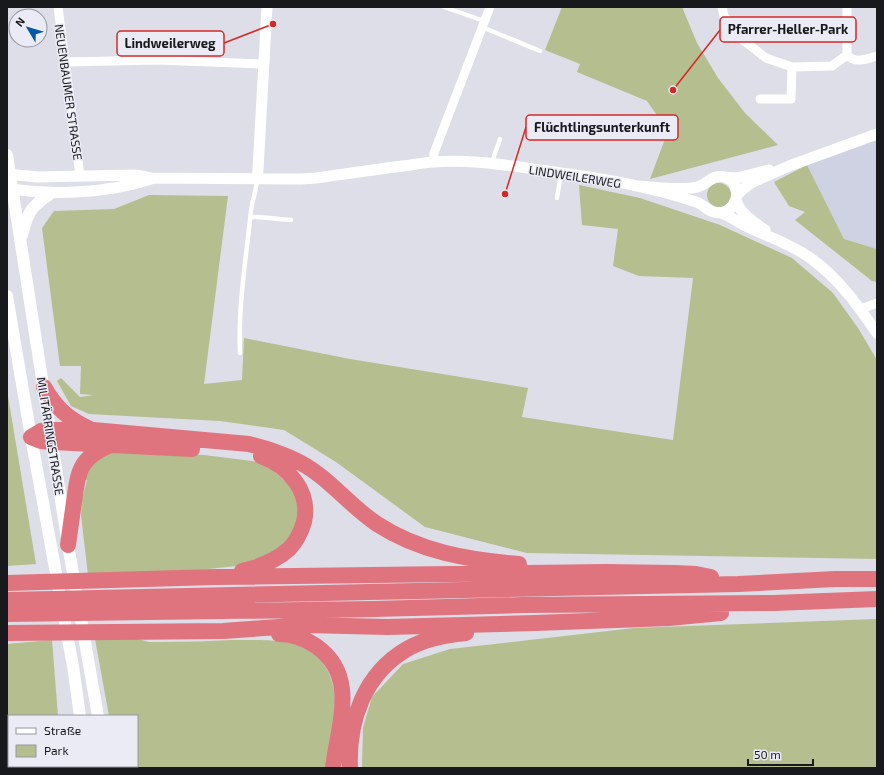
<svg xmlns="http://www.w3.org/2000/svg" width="884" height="775" viewBox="0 0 884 775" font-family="'Exo 2',sans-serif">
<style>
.built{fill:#cfd2e2}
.green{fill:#b4be8f}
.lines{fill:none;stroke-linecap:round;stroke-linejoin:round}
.service{stroke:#fff;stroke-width:4.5}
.minor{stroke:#fff;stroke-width:9}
.tertiary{stroke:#fff;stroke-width:11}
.secondary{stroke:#fff;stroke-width:12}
.motorway{stroke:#df747f;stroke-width:16}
.labels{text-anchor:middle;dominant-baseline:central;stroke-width:3;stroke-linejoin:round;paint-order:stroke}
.street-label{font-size:12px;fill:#18191c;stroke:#eaebf5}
.leader{fill:none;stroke:#d62828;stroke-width:1.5}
.callout-dot{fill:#d62828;stroke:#eaebf5;stroke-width:1.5}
.callout{fill:#eaebf5;stroke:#d62828;stroke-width:1.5}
.callout-label{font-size:13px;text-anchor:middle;font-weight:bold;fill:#18191c}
</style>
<rect width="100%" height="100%" fill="#dddee7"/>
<path class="built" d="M873,141h4v108l-33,-10 -37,-74z"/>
<path class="green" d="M562,7h120l15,36 21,35 27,35 33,32 -128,34 18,-48 -21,-30 -70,-29 3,-8 -35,-14z
M807,165l37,74 33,10v33l-5,-1 -77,-61 10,-8 -16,-6 -15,-24z
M707 195a12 12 0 1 1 24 0a12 12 0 1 1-24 0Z
M579,185l61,13 80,27 72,33 41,35 25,35 19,32v199l-350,-6 -102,-26 -89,-65 -52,-32 -64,-9 -131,-7 -18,-8 -14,-25 4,-3 19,19 14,-2 -14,-1 1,-28h-21l-18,-138 12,-17 60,-2 35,-14 79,1 -24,188 38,-4 2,-42 106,21 178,29 -6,29 151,23 20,-162 -54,-2 -26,-10 5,-37 -36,-4z
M7,390l29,174 -29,2z
M107,452l97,3 48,6 15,4 29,26 3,33 -17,25 -45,17 -58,6 -91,3 -7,-60 1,-16 5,-19 -6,-2 2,-5z
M877,619v149h-515l1,-40 9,-31 31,-33 47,-15 184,-21z
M135,638l14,4h13c23,0 47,-1 70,-2 43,0 92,-5 102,50 4,22 -4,55 -7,78h-212v-2h22v-50h-28l-14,-77z
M52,640l6,76h-49v50h54v2h-56v-124z"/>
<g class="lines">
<path class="service" d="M444,7l40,14
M482,27l58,24
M492,164l2,-8 6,-17
M557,198l4,-25
M251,217c13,0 26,2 40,3
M240,353c-2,-47 6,-95 11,-142 1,-11 6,-21 6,-33"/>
<path class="minor" d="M58,7l22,169
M722,7l2,9 19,24 23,18 26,9 40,-1 15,-11
M847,7v48
M847,55c8,9 20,4 30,1
M65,62l92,-2 107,4
M760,99h31l1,-32
M433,162l1,-9 56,-146
M861,309l16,-6"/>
<path class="tertiary" d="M7,174l30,3 98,-2 16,3 150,1 15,-1c26,-4 52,-7 78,-11 13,-1 26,-4 39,-5 39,-3 77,4 115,9 31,5 62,8 93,16 18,4 37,9 55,15 7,2 11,9 18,10 23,6 32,-29 10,-35 -12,-3 -17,8 -27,10 -13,4 -43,0 -58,-1
M724,177l13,1 32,-8
M257,178l1,-8 9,-163
M7,188c44,8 102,5 144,-9
M737,195l6,-6 8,-6 38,-17 88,-32
M736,200c4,14 18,22 29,30
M721,213c10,3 19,11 29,15 19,9 47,19 63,32 27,20 45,46 64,73"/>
<path class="secondary" d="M7,155l61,390 30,171
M22,235c6,-24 9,-28 29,-42
M7,296l24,141 42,229 7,50
M88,766l1,2
M105,766l1,2"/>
<path class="motorway" d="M44,387c12,21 24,32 46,42
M31,437l10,-6 10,-1h42l156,14c18,5 36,10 52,19 28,15 49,43 76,61 43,28 92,36 142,40
M31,437l10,4 11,1 140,7
M68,545c2,-15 4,-29 6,-43 4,-30 5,-44 36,-57
M242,571c17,-4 34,-10 47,-22 8,-8 12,-17 15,-27 7,-31 -16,-56 -43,-66
M7,583l208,-6 390,-5 70,1 21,1 15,3
M7,600l731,-16 97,-5h42
M7,614l367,-5 150,-4 250,-2 103,-4
M7,633l216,-2 83,-6 81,2 148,-4 134,-5 52,-5
M279,634c14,0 25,4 37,12 43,30 22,79 17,122
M350,768c-2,-47 14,-94 57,-119 17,-10 39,-14 59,-16"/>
</g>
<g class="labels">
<g class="street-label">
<text transform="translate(69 92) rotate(82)">NEUENBAUMER STRASSE</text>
<text transform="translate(575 176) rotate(9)">LINDWEILERWEG</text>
<text transform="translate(51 436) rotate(81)">MILITÄRRINGSTRASSE</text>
</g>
</g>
<path class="leader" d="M673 90L720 30M273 24L224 43M505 194L526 127"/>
<g class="callout-dot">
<circle cx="673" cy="90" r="4"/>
<circle cx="273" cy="24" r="4"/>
<circle cx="505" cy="194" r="4"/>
</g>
<g class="callout">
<rect x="720" y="17" width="136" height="25" rx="4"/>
<rect x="117" y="31" width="107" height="25" rx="4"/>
<rect x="526" y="115" width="152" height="25" rx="4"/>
</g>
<g class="callout-label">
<text x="788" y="34">Pfarrer-Heller-Park</text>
<text x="170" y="48">Lindweilerweg</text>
<text x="602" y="132">Flüchtlingsunterkunft</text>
</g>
<rect width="884" height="775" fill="none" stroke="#18191c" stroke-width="16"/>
<rect x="8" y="715" width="130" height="52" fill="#eaebf5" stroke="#96979e"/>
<rect x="16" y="728" width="20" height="6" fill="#ffffff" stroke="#96979e"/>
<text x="44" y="735" font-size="12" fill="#18191c">Straße</text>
<rect x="16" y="745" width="20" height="12" fill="#b4be8f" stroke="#96979e"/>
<text x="44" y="755" font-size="12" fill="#18191c">Park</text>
<g transform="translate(28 28) rotate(308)"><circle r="19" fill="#eaebf5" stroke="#96979e"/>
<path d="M0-3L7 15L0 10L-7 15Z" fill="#0857a6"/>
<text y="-6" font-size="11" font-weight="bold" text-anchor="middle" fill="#18191c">N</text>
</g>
<path d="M748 759v6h65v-6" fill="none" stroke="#18191c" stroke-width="2"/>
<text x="754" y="759" font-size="12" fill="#18191c" stroke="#eaebf5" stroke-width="3" paint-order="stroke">50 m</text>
</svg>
